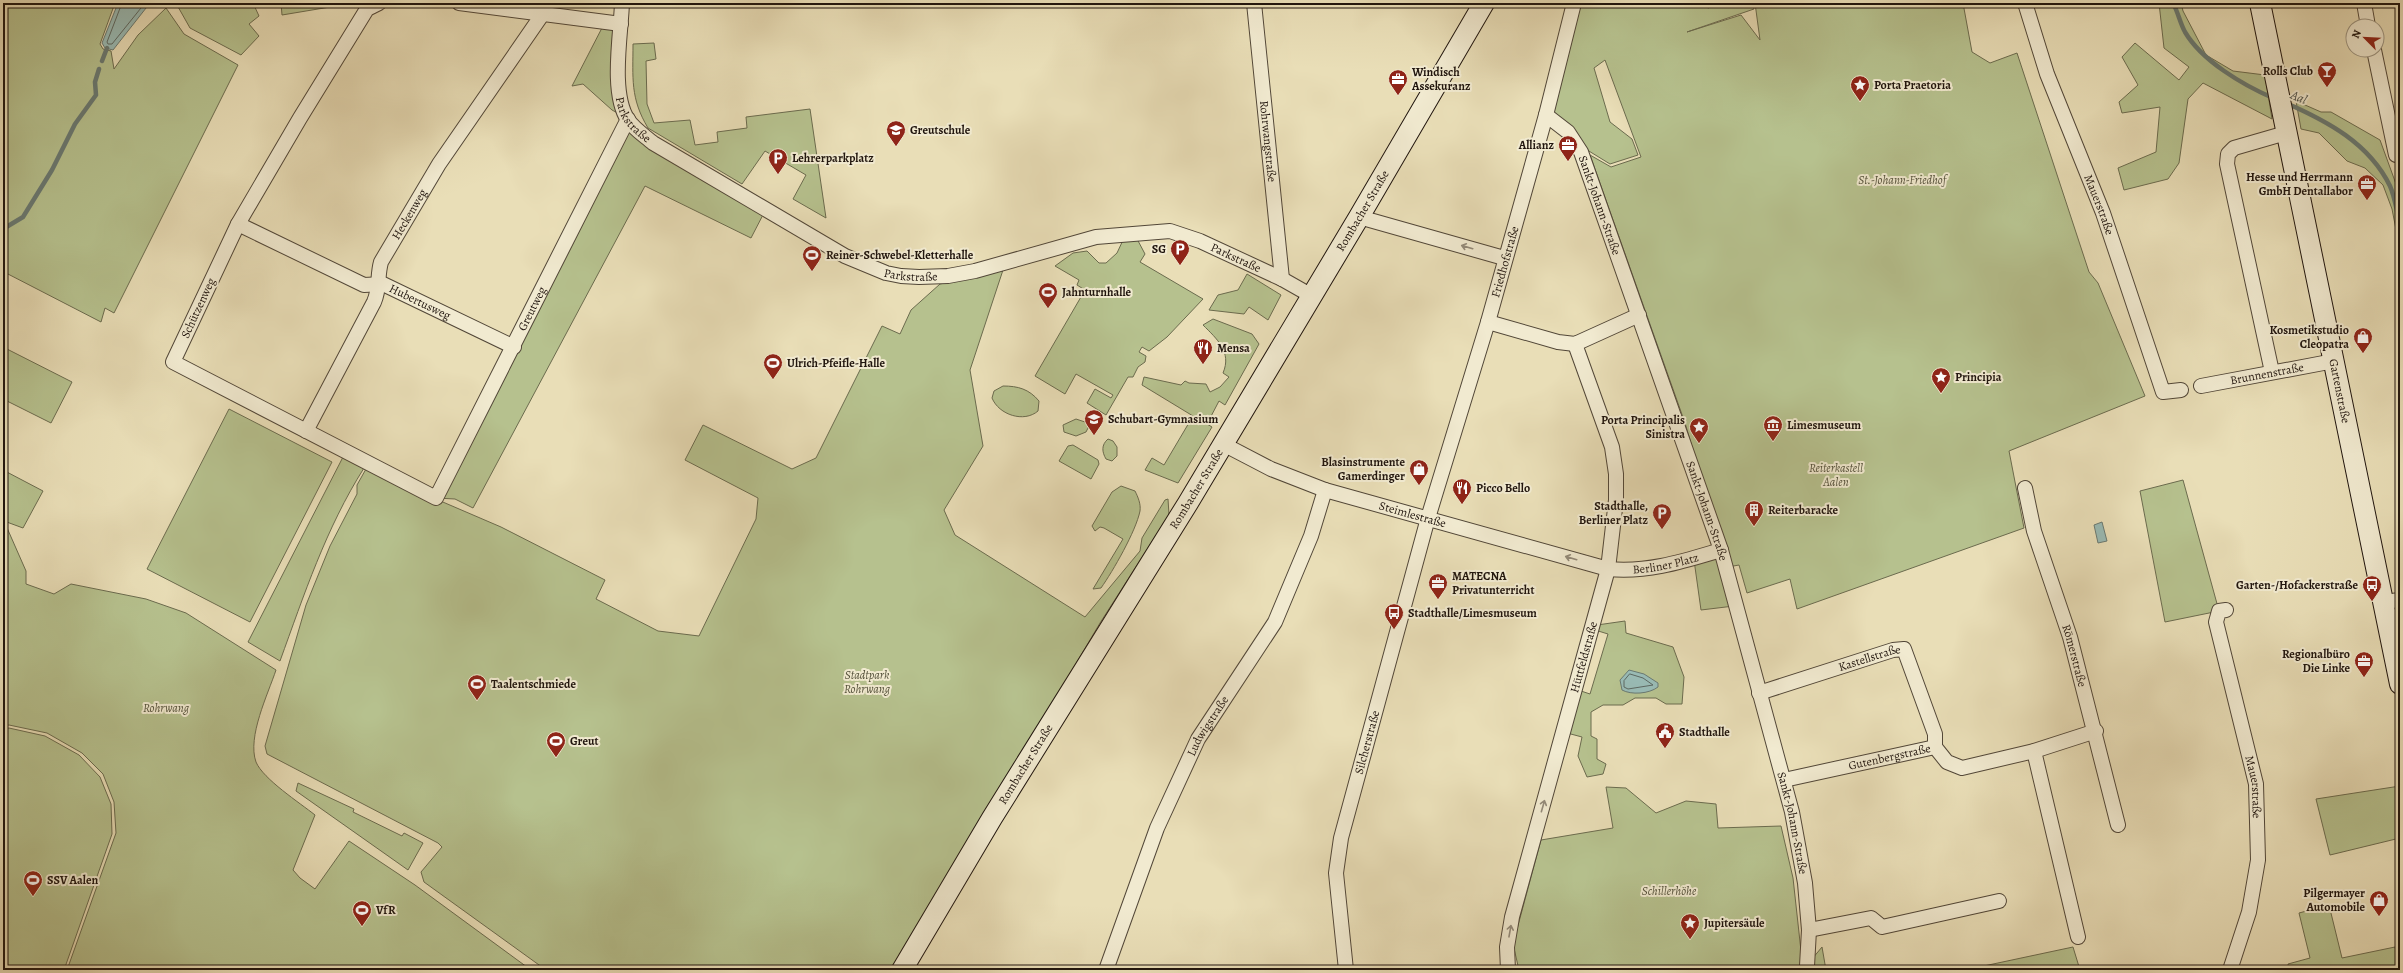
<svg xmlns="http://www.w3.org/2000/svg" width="2403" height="973" viewBox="0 0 2403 973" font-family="Alegreya,serif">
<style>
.green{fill:#b6c18e;stroke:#6b6b4e}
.water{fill:#99bbb5;stroke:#697972}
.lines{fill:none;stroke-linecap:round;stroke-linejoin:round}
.shore{stroke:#5c6862;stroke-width:1}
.stream{stroke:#697972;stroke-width:4.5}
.street-casing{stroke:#524738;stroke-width:16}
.secondary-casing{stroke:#20150e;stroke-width:22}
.street{stroke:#f1ead0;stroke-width:14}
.secondary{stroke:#f1ead0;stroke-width:20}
.oneway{stroke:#938a79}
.labels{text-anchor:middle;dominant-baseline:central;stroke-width:4;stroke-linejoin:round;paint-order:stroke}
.poi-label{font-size:12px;font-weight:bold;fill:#20150e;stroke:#f1ead0;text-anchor:start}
.street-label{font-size:12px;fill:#20150e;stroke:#f1ead0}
.park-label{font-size:12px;font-style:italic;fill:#54513b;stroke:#f1ead0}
.water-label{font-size:13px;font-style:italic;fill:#4a4f48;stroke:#f1ead0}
</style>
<rect width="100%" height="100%" fill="#e9deb7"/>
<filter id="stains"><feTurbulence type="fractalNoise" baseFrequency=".005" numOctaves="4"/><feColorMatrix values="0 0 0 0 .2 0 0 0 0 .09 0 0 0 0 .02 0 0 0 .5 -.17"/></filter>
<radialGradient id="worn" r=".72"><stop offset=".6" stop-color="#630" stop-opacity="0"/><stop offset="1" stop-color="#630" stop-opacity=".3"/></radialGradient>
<path class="green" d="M3,3h112l-15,41 3,5 8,2 3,18 24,-34 28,-27 18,26 54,31 -124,248 -9,-5 -4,14 -95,-49 -3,-3z
M179,3h74l6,13 -10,8 10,12 -18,19 -51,-27 -13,-23z
M281,3h56l-1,3 -54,9z
M1578,3h113l18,5 2,-5h42l1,6 -67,23 54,-17 19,25 -5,-37h208l9,49 18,11 27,-10 72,219 9,11 47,113 -136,55 15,77 -227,81 -7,-30 -43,14 -8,-28 -11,2 -43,-144 -95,-268 21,12 30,-10 -36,-97 -11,8 16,54 22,17 6,16 -28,9 -26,-16 -35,-35z
M2159,3h22l2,8 23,44 27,16 32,4 7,44 -69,-36 -15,16 -9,64 -11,16 -44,11 -6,-22 38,-16 4,-45 -38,6 -3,-11 19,-17 -16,-28 13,-14 44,37 10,-13 -25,-19z
M604,24l13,2 6,90 -11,-6 -29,-26 -11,2z
M654,43l2,16 -10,2 1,43 7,19 36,-3 5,25 23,-3 -1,-10 30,-4 -1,-11 64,-8 16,109 -33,-19 13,-24 -41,-24 -23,33 -94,-56c-18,-30 -15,-50 -15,-84z
M2296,101l25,11h10l49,28 20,55v55l-8,-41 -9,-24 -18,-17 -18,-7 -28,-28 -18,-4z
M628,119l138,90 -15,29 -106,-52 -172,322 -18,-9 -19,-1z
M1136,237l9,17 -5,8 63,37 -36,38 -18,14 -7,-4 -3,5 7,4 -1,6 -7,5 -5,10h-5l-22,38 -19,-12 8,-14 16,9 2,-3 -37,-21 -11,20 -30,-18 50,-86 -8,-5 2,-5 -24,-14 18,-13 14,-2 12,12h7l11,-10 7,-15z
M1003,270l-33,100 13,76 -39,64 11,25 130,82 55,-66 2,-13 23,-38 3,-1 1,16 -69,108 -205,347h-349l-122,-88 -3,-10 21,-25 -4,-4 -171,-89 -2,-8 41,-141 24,-59 27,-52v-9l9,-16 135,58 104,53 -9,19 62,32 41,5 57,-117 2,-21 -73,-38 18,-35 89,44 24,-11 66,-132 18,8 11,-24 29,-26z
M1247,274l34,21 -13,25 -19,-13 -5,7 -35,-4 9,-15 20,-5z
M1213,319l39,15 7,10 -34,61 -6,-4 -12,23 5,3 -34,56 -33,-13 7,-12 12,7 29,-49 -51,-31 2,-8 37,8 4,-4 4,2 17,1 4,8 10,-5 9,-10 -6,-4c9,-21 -6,-34 -20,-48z
M3,347l69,35 -21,41 -48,-24z
M1003,386c15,0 26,3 36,15l-1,10c-14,12 -39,4 -46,-13l2,-7z
M229,409l103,53 -82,160 -103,-53z
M1076,419l12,4 1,3 -3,6 -10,4 -12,-4 -1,-7z
M1108,439l5,2 4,6v9l-5,5 -6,-2c-4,-7 -5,-14 2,-20z
M1073,445l25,15 1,4 -8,15 -32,-18 9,-15z
M343,457l21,11c-38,60 -60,127 -84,193l-32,-19z
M3,470l40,21 -20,37 -19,-7 22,50v13l28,10 17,-10 75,15 40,14 90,57c-8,24 -29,67 -20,92 7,17 44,41 59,53l-22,55 7,8 15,11 34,-48 66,44 116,85h-464l49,-137 -2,-31 -11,-28 -21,-21 -35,-20 -38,-8 -6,1z
M2183,480l36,131 -54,11 -25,-131z
M1121,486l14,5c3,6 6,13 5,20 -4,20 -27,60 -39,77l-8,1 30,-50 -19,-11 -4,-1 -5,4 -3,-5 20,-34z
M1719,552l15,54 -33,4 -7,-50z
M1625,621l1,12 47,14 11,30 -2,27h-16l-10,-6h-21l-12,7h-20l-12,7v24l6,3v20l9,5 -3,10 -16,3 -9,-21 4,-19 -15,-4 11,-43 12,4 18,-60 -13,-4 2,-5z
M9,728l36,8 34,19 21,22 11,27 1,30 -48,136h-61v-241z
M298,783l56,26 -1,3 49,24 2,-3 19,10 -15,27 -112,-79z
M2400,786v52l-70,17 -14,-56z
M1606,787l20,1 30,25 30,-12 30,3 2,24 63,-2 12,52 8,73 6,14 15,-18 4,23h-307l-6,-26 28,-104 72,-12z
M2329,905l13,53 53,-11 5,23h-111l-1,-6 22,-6 -11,-45z
M2073,947l7,23h-115z"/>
<path class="water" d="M118,3h32l-37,47 -8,-2 -3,-5z
M2102,522l5,19 -9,2 -4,-18z
M1629,670l15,4 14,9v4c-9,7 -27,8 -36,3l-2,-10z"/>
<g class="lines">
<path class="shore" d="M122,3l-15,39 1,2h4l33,-41
M1630,674l13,4 10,7 -25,4 -4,-2v-6z"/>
<path class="stream" d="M2173,3c5,9 7,20 12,29 17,29 58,53 88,66
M102,61l5,-13
M2286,103c41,18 83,40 104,83 5,11 7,27 10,39
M3,229l20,-12 29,-47 23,-46 21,-29 -1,-13 4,-13"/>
<g class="street-casing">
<g id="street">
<path id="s1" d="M379,3l-12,6 -67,109 -62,106 -65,138 263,136 192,-379"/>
<path d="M459,3l162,21"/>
<path id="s2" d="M622,3c-1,31 -12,90 6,117 6,9 17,16 25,23l192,113 41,17 15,3 18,1 29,-1 27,-5 121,-34 74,-6 30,10 82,38 30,17"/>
<path id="s3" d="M1254,3l28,276"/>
<path id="s4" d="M2025,3l22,71 56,139 60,179 18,-2"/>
<path d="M2364,3l4,23"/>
<path d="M2374,50l22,105"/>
<path id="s5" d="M1546,115l22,17 13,20 140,398 71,262 13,71 4,47 -2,36"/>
<path d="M1359,217l145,41"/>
<path id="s6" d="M238,224l126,61 19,-1 131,63"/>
<path d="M1488,322l70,20 17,2 64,-29"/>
<path d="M2272,372l-45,-208 1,-10 6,-6 52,-15"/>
<path id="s7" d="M2201,386l133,-25"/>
<path id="s8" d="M306,431l68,-129c6,-13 3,-26 7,-40l58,-98 105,-152"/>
<path id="s9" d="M1223,444l48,25 54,21 283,79c40,4 76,-8 113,-19"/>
<path id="s10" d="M2025,488l9,43 36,106 48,188"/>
<path d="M2383,602l17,-2"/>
<path id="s11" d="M2226,610l-7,1 -3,11 40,162 2,76 -9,52 -19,58"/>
<path id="s12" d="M1759,693l134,-43 11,-1 31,85v13"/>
<path d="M2034,751l44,186"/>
<path id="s13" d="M1784,780l151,-33 12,15 15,6 72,-17 62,-20"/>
<path d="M1809,930l62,-12 11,9 117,-26"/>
<path id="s14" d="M1106,970l51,-142 41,-89 77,-117 36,-86 14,-46"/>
<path id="s15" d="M1346,970l-10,-97 5,-35 87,-320 60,-196 58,-207 28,-112"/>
<path id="s16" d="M1508,970l-1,-23 5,-30 96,-348 8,-69v-26l-4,-27 -37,-103"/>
</g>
</g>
<g class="secondary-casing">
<g id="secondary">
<path id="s17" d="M2260,3l140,681"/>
<path id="s18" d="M902,970l90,-152 196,-315 171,-286 125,-214"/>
</g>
</g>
<use href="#street" class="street"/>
<use href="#secondary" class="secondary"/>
</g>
<defs><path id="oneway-shaft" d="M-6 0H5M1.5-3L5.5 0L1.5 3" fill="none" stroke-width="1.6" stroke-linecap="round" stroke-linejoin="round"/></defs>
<g class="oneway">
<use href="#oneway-shaft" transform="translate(1467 247) rotate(-164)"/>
<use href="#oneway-shaft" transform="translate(1571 558) rotate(-164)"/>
<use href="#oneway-shaft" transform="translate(1543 806) rotate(-74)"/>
<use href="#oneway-shaft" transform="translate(1510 931) rotate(-80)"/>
</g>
<defs>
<g id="bar-pin" transform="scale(1)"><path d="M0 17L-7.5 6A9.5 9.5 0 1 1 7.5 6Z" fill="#8f2418" stroke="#f1ead0"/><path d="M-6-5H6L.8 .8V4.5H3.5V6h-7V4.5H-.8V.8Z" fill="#fff"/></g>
<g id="office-pin" transform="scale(1)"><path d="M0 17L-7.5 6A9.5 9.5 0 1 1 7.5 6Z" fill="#8f2418" stroke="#f1ead0"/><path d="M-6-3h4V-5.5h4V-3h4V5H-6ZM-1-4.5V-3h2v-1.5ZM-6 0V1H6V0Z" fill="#fff"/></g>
<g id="sight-pin" transform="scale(1)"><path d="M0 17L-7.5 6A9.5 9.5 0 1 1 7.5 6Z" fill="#8f2418" stroke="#f1ead0"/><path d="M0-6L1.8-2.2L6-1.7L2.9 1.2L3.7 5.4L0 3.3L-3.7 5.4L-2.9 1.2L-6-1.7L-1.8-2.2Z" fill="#fff"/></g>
<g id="school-pin" transform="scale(1)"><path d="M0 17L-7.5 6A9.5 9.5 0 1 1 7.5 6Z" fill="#8f2418" stroke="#f1ead0"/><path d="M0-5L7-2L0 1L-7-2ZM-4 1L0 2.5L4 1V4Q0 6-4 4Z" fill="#fff"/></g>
<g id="parking-pin" transform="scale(1)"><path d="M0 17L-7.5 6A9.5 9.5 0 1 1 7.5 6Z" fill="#8f2418" stroke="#f1ead0"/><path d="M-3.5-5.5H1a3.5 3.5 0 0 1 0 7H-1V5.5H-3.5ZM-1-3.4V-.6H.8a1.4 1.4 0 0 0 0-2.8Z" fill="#fff"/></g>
<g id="stadium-pin" transform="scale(1)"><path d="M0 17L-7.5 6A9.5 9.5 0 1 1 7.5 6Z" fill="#8f2418" stroke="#f1ead0"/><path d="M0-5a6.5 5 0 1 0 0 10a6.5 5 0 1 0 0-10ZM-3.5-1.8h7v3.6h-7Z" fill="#fff"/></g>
<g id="shop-pin" transform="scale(1)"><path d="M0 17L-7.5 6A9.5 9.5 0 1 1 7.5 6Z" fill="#8f2418" stroke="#f1ead0"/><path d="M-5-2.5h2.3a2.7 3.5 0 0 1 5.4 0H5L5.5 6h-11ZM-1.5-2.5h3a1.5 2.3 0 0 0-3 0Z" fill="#fff"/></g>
<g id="restaurant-pin" transform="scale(1)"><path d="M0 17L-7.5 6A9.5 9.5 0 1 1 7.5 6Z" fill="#8f2418" stroke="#f1ead0"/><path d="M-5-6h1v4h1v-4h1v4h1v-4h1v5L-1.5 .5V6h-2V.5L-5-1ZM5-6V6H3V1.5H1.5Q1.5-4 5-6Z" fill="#fff"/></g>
<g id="museum-pin" transform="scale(1)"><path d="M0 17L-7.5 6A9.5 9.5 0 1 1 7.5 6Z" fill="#8f2418" stroke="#f1ead0"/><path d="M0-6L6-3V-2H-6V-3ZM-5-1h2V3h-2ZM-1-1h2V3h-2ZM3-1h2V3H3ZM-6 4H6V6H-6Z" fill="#fff"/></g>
<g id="building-pin" transform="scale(1)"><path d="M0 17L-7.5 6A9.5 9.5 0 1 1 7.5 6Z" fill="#8f2418" stroke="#f1ead0"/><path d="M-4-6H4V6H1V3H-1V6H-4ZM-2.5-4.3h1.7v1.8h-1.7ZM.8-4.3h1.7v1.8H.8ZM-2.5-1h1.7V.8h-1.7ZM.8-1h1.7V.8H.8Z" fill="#fff"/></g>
<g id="bus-pin" transform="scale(1)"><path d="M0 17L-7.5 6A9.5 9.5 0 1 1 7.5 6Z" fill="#8f2418" stroke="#f1ead0"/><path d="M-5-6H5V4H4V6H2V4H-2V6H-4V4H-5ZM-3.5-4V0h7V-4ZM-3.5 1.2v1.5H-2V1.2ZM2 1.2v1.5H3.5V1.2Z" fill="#fff"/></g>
<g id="civic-pin" transform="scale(1)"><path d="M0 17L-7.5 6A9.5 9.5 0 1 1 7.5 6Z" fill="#8f2418" stroke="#f1ead0"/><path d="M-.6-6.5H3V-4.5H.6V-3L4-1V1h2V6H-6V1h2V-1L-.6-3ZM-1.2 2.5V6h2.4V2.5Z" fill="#fff"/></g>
</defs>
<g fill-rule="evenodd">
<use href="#bar-pin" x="2327" y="71"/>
<use href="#office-pin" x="1398" y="79"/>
<use href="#sight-pin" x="1860" y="85"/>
<use href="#school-pin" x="896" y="130"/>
<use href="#office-pin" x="1568" y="145"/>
<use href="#parking-pin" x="778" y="158"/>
<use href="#office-pin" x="2367" y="184"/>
<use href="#parking-pin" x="1180" y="249"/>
<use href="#stadium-pin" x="812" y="255"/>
<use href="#stadium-pin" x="1048" y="292"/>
<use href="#shop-pin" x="2363" y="337"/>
<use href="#restaurant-pin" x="1203" y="348"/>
<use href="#stadium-pin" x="773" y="363"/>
<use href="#sight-pin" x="1941" y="377"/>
<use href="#school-pin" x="1094" y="419"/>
<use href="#museum-pin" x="1773" y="425"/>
<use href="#sight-pin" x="1699" y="427"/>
<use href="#shop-pin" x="1419" y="469"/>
<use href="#restaurant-pin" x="1462" y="488"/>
<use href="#building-pin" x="1754" y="510"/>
<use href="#parking-pin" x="1662" y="513"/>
<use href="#office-pin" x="1438" y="583"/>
<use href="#bus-pin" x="2372" y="585"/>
<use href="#bus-pin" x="1394" y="613"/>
<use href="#office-pin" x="2364" y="661"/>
<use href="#stadium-pin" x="477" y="684"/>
<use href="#civic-pin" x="1665" y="732"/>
<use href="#stadium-pin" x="556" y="741"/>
<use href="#stadium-pin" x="33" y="880"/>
<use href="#shop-pin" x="2379" y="900"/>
<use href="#stadium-pin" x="362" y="910"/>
<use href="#sight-pin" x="1690" y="923"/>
</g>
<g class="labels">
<g class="poi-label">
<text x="2313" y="71" text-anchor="end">Rolls Club</text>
<text x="1412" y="72">Windisch<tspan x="1412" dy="14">Assekuranz</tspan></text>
<text x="1874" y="85">Porta Praetoria</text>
<text x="910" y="130">Greutschule</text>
<text x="1554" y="145" text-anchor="end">Allianz</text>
<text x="792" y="158">Lehrerparkplatz</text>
<text x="2353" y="177" text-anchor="end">Hesse und Herrmann<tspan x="2353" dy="14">GmbH Dentallabor</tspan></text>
<text x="1166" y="249" text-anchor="end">SG</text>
<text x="826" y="255">Reiner-Schwebel-Kletterhalle</text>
<text x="1062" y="292">Jahnturnhalle</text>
<text x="2349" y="330" text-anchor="end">Kosmetikstudio<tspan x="2349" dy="14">Cleopatra</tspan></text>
<text x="1217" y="348">Mensa</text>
<text x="787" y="363">Ulrich-Pfeifle-Halle</text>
<text x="1955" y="377">Principia</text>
<text x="1108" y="419">Schubart-Gymnasium</text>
<text x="1685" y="420" text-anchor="end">Porta Principalis<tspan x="1685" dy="14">Sinistra</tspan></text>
<text x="1787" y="425">Limesmuseum</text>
<text x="1405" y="462" text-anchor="end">Blasinstrumente<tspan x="1405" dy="14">Gamerdinger</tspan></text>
<text x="1476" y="488">Picco Bello</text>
<text x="1648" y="506" text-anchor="end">Stadthalle,<tspan x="1648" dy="14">Berliner Platz</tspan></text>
<text x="1768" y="510">Reiterbaracke</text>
<text x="1452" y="576">MATECNA<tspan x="1452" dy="14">Privatunterricht</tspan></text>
<text x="2358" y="585" text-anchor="end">Garten-/Hofackerstraße</text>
<text x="1408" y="613">Stadthalle/Limesmuseum</text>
<text x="2350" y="654" text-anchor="end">Regionalbüro<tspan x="2350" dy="14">Die Linke</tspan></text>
<text x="491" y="684">Taalentschmiede</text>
<text x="1679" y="732">Stadthalle</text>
<text x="570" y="741">Greut</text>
<text x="47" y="880">SSV Aalen</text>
<text x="2365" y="893" text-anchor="end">Pilgermayer<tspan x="2365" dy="14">Automobile</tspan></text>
<text x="376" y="910">VfR</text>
<text x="1704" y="923">Jupitersäule</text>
</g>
<g class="street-label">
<text stroke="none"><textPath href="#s2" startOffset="121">Parkstraße</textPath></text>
<text stroke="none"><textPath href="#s3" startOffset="139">Rohrwangstraße</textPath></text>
<text stroke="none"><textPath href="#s5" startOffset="108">Sankt-Johann-Straße</textPath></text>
<text stroke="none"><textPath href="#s4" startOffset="215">Mauerstraße</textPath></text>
<text stroke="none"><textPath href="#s18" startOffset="888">Rombacher Straße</textPath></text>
<text stroke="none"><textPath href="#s8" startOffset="242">Heckenweg</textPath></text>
<text stroke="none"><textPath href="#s2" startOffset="781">Parkstraße</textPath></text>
<text stroke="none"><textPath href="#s15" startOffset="732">Friedhofstraße</textPath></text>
<text stroke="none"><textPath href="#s2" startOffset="445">Parkstraße</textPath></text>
<text stroke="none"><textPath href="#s6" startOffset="200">Hubertusweg</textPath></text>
<text transform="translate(198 308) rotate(-65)">Schützenweg</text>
<text stroke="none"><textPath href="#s1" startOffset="925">Greutweg</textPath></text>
<text stroke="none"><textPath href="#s7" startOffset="67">Brunnenstraße</textPath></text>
<text stroke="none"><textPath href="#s17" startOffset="396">Gartenstraße</textPath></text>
<text stroke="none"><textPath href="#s18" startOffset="564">Rombacher Straße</textPath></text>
<text stroke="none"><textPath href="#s5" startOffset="432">Sankt-Johann-Straße</textPath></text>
<text stroke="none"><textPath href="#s9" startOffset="203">Steimlestraße</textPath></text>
<text stroke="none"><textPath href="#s9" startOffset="464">Berliner Platz</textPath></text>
<text stroke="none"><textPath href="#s10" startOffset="175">Römerstraße</textPath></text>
<text stroke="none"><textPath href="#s16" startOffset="323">Hüttfeldstraße</textPath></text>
<text stroke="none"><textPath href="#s12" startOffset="116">Kastellstraße</textPath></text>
<text stroke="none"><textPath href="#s14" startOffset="265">Ludwigstraße</textPath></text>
<text stroke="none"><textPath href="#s15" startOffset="232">Silcherstraße</textPath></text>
<text stroke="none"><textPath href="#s13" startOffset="108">Gutenbergstraße</textPath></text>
<text stroke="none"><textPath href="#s18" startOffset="240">Rombacher Straße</textPath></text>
<text stroke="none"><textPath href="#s11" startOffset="188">Mauerstraße</textPath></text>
<text stroke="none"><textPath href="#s5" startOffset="756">Sankt-Johann-Straße</textPath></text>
</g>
<g class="park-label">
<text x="1902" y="180">St.-Johann-Friedhof</text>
<text x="1836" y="468">Reiterkastell<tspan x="1836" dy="14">Aalen</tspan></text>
<text x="867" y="675">Stadtpark<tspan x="867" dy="14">Rohrwang</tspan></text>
<text x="166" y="708">Rohrwang</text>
<text x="1669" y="891">Schillerhöhe</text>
</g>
<g class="water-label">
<text transform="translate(2299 97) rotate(23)">Aal</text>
</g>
</g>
<rect width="2403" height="973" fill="none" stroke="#e9deb7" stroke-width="16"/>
<rect x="4" y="4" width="2395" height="965" fill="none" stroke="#20150e" stroke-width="2"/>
<rect x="8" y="8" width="2387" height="957" fill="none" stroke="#20150e"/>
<g transform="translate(2365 38) rotate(294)"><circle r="19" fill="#f1ead0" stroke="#9d9582"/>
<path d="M0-3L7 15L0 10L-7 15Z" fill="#8f2418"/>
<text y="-6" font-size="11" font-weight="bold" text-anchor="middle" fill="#20150e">N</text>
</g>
<rect width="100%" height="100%" filter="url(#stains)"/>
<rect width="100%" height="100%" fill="url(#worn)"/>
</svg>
